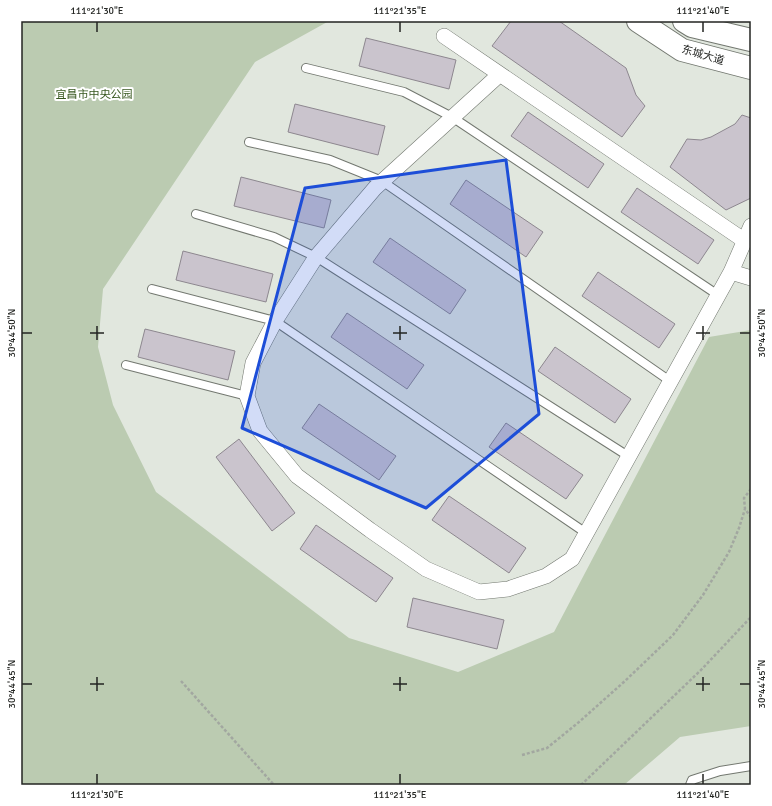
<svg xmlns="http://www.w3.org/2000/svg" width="772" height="806" viewBox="0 0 772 806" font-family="Signika,'Noto Sans SC',sans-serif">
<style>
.green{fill:#bbcbb1}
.building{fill:#cac4cd;stroke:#8d878f}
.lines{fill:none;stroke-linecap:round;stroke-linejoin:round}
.service-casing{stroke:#737870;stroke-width:10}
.minor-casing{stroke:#737870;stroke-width:16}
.primary-casing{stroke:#737870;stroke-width:24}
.path{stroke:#a2a7a0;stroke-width:2.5;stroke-dasharray:3 2;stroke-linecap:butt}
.service{stroke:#fff;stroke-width:8}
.minor{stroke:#fff;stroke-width:15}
.primary{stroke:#fff;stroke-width:22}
.marked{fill:#1d4ed8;fill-opacity:0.2;stroke:#1d4ed8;stroke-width:3;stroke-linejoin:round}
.ticks{fill:none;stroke:#232522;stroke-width:1.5}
.labels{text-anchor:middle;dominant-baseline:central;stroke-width:4;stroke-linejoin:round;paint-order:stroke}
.street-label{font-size:11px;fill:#232522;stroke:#fff}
.park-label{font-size:11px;fill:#37571f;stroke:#fff}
.neatline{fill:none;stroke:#232522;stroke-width:1.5}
.ticks-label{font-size:10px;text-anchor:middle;fill:#232522}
</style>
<rect width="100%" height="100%" fill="#e1e7de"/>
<path class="green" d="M21,21h308l-74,41 -152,227 -5,58 15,58 43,87 193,146 109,34 96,-40 155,-295 42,-7v396l-71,11 -56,48h-603z"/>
<path class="building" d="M511,21h48l67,47 10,27 9,11 -23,31 -130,-91z
M366,38l90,22 -7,29 -90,-23z
M295,104l90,22 -7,29 -90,-23z
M528,112l76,52 -16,24 -77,-52z
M742,115l9,3v80l-25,12 -56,-43 17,-28 14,1 10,-3 24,-13z
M241,177l90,23 -7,28 -90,-22z
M466,180l77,52 -17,25 -76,-53z
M637,188l77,52 -16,24 -77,-52z
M390,238l76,52 -16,24 -77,-52z
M183,251l90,23 -7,28 -90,-22z
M598,272l77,52 -16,24 -77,-52z
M347,313l77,52 -17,24 -76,-52z
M145,329l90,22 -7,29 -90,-23z
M555,347l76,52 -16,24 -77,-52z
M319,404l77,52 -17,24 -77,-52z
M506,423l77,52 -17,24 -77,-52z
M239,439l56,74 -23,18 -56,-74z
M449,496l77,52 -17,25 -77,-53z
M316,525l77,53 -17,24 -76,-53z
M413,598l91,22 -7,29 -90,-22z"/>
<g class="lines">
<g class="service-casing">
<path id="service" d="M306,68l98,24 48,25 266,178
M249,142l81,18 52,21 288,200
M196,214l78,23 42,20 312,199
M152,289l123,32 311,212
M126,365l121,31
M690,785l2,-5 28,-9 31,-5"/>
</g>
<g class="minor-casing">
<path id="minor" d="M444,36l301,205
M499,75l-124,113 -59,69 -41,64 -22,42 -6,33 13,35 37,45 73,54 56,39 53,23 29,-3 38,-13 26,-17 159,-287 20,-46
M731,272l20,6"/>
</g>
<g class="primary-casing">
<path id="primary" d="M638,21l44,29 69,18
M684,21l8,5 59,14"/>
</g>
<path class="path" d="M751,489l-7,9 1,11 6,8
M181,681l93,104
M522,755l25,-7 32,-26 46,-41 48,-46 30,-40 26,-43 10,-24 6,-19
M581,785l120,-115 50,-53"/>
<use href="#service" class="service"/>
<use href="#minor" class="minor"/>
<use href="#primary" class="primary"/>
</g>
<path class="marked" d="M506,160l33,254 -113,94 -184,-80 63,-240z"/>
<path class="ticks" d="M97,22v10M400,22v10M703,22v10M97,326v14M400,326v14M703,326v14M22,333h10M90,333h14M393,333h14M696,333h14M740,333h10M97,677v14M400,677v14M703,677v14M22,684h10M90,684h14M393,684h14M696,684h14M740,684h10M97,774v10M400,774v10M703,774v10"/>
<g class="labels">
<g class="street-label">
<text transform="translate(703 55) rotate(16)">东城大道</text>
</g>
<g class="park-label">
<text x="94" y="94">宜昌市中央公园</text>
</g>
</g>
<rect width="772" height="806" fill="none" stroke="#ffffff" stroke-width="44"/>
<rect x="22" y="22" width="728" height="762" class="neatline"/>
<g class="ticks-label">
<text x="97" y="14">111°21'30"E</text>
<text x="400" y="14">111°21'35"E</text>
<text x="703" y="14">111°21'40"E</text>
<text transform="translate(11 333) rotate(-90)" y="4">30°44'50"N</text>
<text transform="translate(761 333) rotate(-90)" y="4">30°44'50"N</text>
<text transform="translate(11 684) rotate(-90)" y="4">30°44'45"N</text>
<text transform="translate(761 684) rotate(-90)" y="4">30°44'45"N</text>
<text x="97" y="798">111°21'30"E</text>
<text x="400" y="798">111°21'35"E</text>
<text x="703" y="798">111°21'40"E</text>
</g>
</svg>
